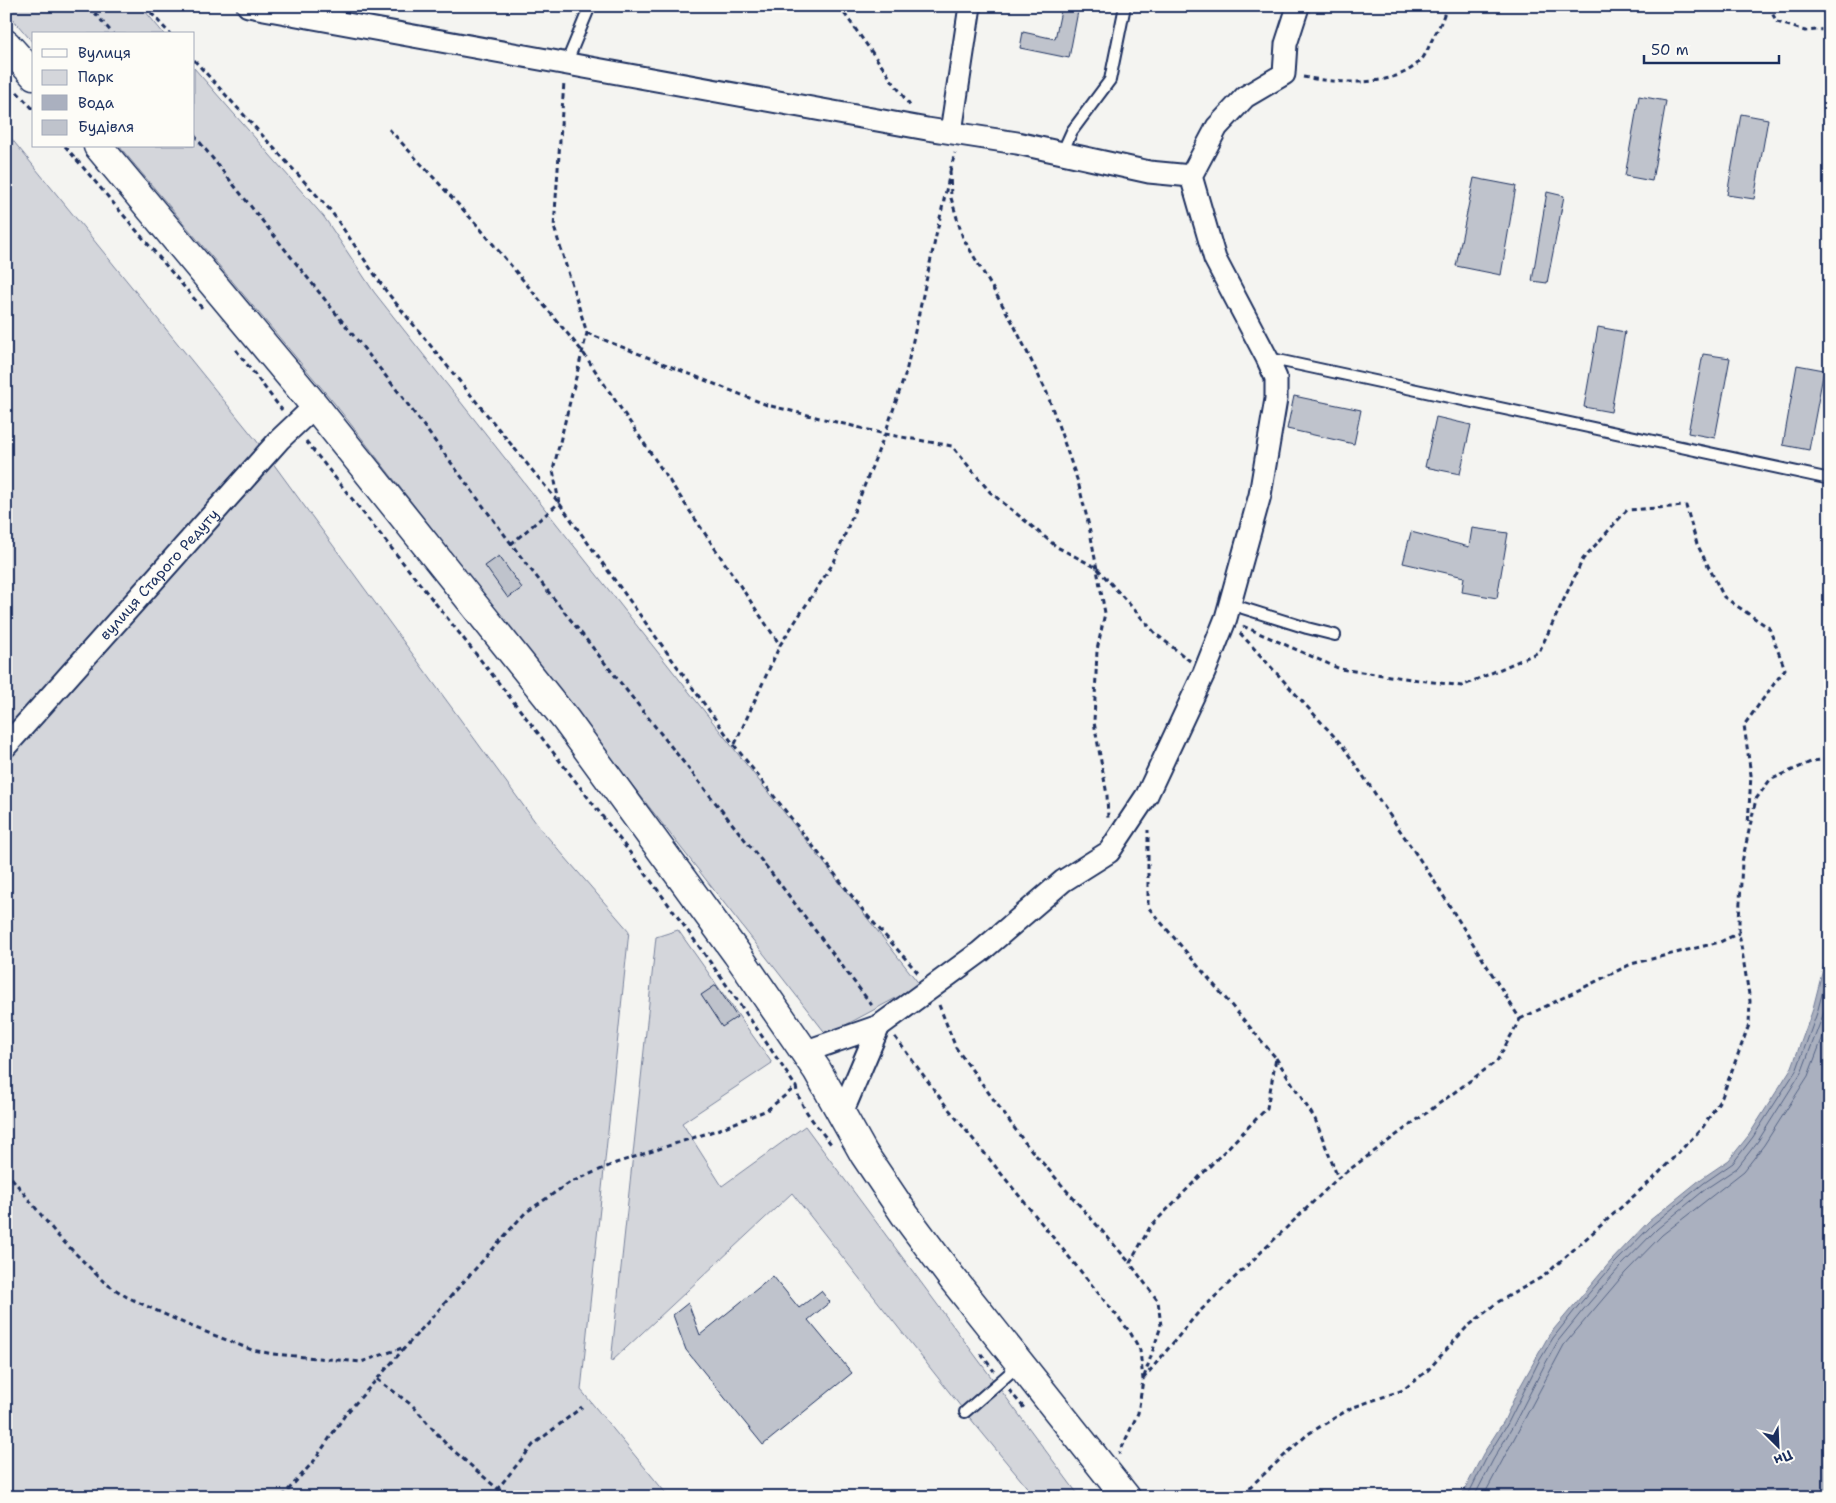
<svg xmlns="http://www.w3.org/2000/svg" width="1836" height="1503" viewBox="0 0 1836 1503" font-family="'Shantell Sans',sans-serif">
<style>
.green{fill:#d4d6db;stroke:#78829c}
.water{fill:#aab0bf;stroke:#717c98}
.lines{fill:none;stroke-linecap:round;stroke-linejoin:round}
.shore{stroke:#546385;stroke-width:1}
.building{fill:#bfc3cc;stroke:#1b2f5e}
.service-casing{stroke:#1b2f5e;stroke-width:14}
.minor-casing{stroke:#1b2f5e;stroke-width:25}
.secondary-casing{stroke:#1b2f5e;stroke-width:31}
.path{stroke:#1b2f5e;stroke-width:3;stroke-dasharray:5 4;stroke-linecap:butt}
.service{stroke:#fdfcf7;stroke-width:10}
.minor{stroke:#fdfcf7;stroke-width:21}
.secondary{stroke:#fdfcf7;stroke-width:28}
.labels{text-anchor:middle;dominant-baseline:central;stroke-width:4;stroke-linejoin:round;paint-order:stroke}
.street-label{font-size:15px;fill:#1b2f5e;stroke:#fdfcf7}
</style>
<rect width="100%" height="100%" fill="#f4f4f1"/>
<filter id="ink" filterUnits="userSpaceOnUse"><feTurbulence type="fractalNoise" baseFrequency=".02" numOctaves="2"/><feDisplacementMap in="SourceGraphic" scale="10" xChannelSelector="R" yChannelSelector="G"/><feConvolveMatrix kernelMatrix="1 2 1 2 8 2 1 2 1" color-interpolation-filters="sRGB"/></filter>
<g filter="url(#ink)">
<path class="green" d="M6,6h135l23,28h-130v10l-28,-33z
M194,68l130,149 50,75 546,693 -93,50 -492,-631 -216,-258h75z
M6,132l250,308 283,387 90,104 -48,459 88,107h-663z
M678,930l94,133 -90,60 40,63 83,-60 275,371h-45l-70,-85 -173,-219 -181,169 45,-425z"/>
<path class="water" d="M1830,942v555h-369l22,-43 21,-33 12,-27 33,-59 62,-74 38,-40 52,-42 28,-19 20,-25 43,-68 20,-55z"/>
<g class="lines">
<path class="shore" d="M1467,1497l20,-40 21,-34 30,-60 15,-25 25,-32 36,-42 38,-39 52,-42 29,-20 20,-26 44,-68 20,-56 13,-49
M1474,1497l19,-37 20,-34 31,-60 14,-25 25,-31 36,-42 38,-39 50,-41 30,-20 21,-27 44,-70 21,-56 7,-26
M1483,1497l81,-152 61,-72 37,-38 82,-64 20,-26 44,-69 22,-58"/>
</g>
<path class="building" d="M1062,6h17l-10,52 -49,-10 3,-16 32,7z
M1639,96l27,5 -14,80 -27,-5z
M1741,114l27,5 -14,80 -27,-4z
M1474,178l42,8 -15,89 -45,-9z
M1547,192l17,4 -17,87 -15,-2z
M1598,327l27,5 -14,80 -27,-5z
M1703,354l27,4 -15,80 -27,-5z
M1797,365l27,5 -15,80 -26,-5z
M1294,396l67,14 -7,34 -67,-15z
M1436,417l35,8 -11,49 -35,-7z
M1472,528l36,5 -11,65 -35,-6 2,-15 -61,-14 8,-31 58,15z
M499,556l23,32 -14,10 -23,-32z
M716,985l21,32 -15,10 -21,-32z
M773,1276l26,32 22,-17 9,11 -22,18 44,53 -89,72 -77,-95 -13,-35 15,-12 12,32z"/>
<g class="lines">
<g class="service-casing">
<path id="service" d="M566,64l24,-58
M1062,153l10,-22 38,-51 15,-74
M1268,358l562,121
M1230,604l77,24 28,7
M965,1412l54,-47"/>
</g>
<g class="minor-casing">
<g id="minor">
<path d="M248,6l679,123 90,14 132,29 42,4"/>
<path d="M951,132l19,-126"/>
<path id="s1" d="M6,746l274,-307 35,-33"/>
<path d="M804,1052l75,-26 101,-74 83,-71 46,-29 38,-57 57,-122 22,-55 34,-123 16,-96v-21l-9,-20 -52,-99 -24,-83 26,-49 28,-30 39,-23 2,-30 11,-34"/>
<path d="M842,1113l37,-87"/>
</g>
</g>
<g class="secondary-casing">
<path id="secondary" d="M6,44l28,31
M98,146l217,260 251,314 171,234 80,116 47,84 41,61 47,63 174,219"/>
</g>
<path class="path" d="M89,6l24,28
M145,6l25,28
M839,6l72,101
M1768,6l9,16 28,9 25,-2
M194,60l137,151 55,80 173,212 175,242 132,169 54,61
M1303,77c34,6 91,12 117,-16 6,-5 9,-16 13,-23 6,-11 11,-20 13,-32
M17,92l17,18
M389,129l89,97 104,125 198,294
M194,135l206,259 124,167 256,323 94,124
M65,146l137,162
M950,171l1,27 12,40 50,85 34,70 31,89 11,44 16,87 -8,37 -3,72 13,73 1,24
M950,171l5,-18
M587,333l180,72 118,29 67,12 38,46 67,55 40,21 59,66 34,27
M236,350l46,60
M306,441c168,212 341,420 490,646 4,21 22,40 35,57
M511,544l48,-41 -6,-33 34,-137 -33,-106 10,-145
M1243,626l97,43 122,17 77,-34 44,-93 44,-49 59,-4 11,38 27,53 45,31 16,41 -41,56 7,50 -3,50
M735,744l45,-99 54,-83 51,-128 21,-62 43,-195
M939,1005l17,43 70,96 104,119
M1520,1019l111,-55 89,-22 19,-9
M895,1037l52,70 183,225 10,18 3,30 -5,33 -19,41
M1276,1058l39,61 23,59
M6,1171l52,65 47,47 22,14 61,28 64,25 21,4 88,8 44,-15
M981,1354l13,17
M1144,1377l17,-51 -3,-25 -28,-38 20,-36 117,-119 9,-50 -128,-151v-77
M377,1379l36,27 33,38 61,53
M1143,1379l54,-65 141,-136 159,-117 23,-42 -89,-143 -89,-131 -102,-112
M1009,1390l15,18
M282,1497l32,-36 31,-46 180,-202 44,-30 47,-20 104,-34 47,-19 30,-24
M491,1497l42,-52 49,-38
M1246,1497l5,-11 57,-52 43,-26 52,-18 25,-20 38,-42 32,-26 46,-26 110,-98 49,-51 19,-30 27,-72 1,-24 -11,-68v-12l3,-59 14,-63 14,-19 43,-19 17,-2"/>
<use href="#service" class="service"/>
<use href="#minor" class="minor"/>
<use href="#secondary" class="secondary"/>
</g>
</g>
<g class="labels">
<g class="street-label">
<text stroke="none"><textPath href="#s1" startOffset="230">вулиця Старого Редуту</textPath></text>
</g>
</g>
<rect width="1836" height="1503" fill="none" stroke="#fdfcf7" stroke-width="25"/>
<rect x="12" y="12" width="1811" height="1478" fill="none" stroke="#1b2f5e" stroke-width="2" filter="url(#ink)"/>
<rect x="32" y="32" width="162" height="115" fill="#fdfcf7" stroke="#a3aaba"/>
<rect x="42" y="49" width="25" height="8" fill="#fdfcf7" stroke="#a3aaba"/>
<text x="78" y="58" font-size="15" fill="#1b2f5e">Вулиця</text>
<rect x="42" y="70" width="25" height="15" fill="#d4d6db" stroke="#a3aaba"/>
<text x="78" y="82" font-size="15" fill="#1b2f5e">Парк</text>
<rect x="42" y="95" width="25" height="15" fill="#aab0bf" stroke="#a3aaba"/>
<text x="78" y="108" font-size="15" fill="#1b2f5e">Вода</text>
<rect x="42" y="120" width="25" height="15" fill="#bfc3cc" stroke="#a3aaba"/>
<text x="78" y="132" font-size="15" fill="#1b2f5e">Будівля</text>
<g transform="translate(1778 1446) rotate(156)" stroke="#fdfcf7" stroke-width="4" paint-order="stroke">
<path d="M0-4L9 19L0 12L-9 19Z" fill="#1b2f5e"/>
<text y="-8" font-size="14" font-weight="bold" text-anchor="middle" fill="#1b2f5e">Пн</text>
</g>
<path d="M1644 55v8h135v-8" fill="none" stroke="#1b2f5e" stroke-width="2.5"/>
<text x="1651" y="55" font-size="15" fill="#1b2f5e" stroke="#fdfcf7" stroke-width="4" paint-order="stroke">50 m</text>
</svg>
